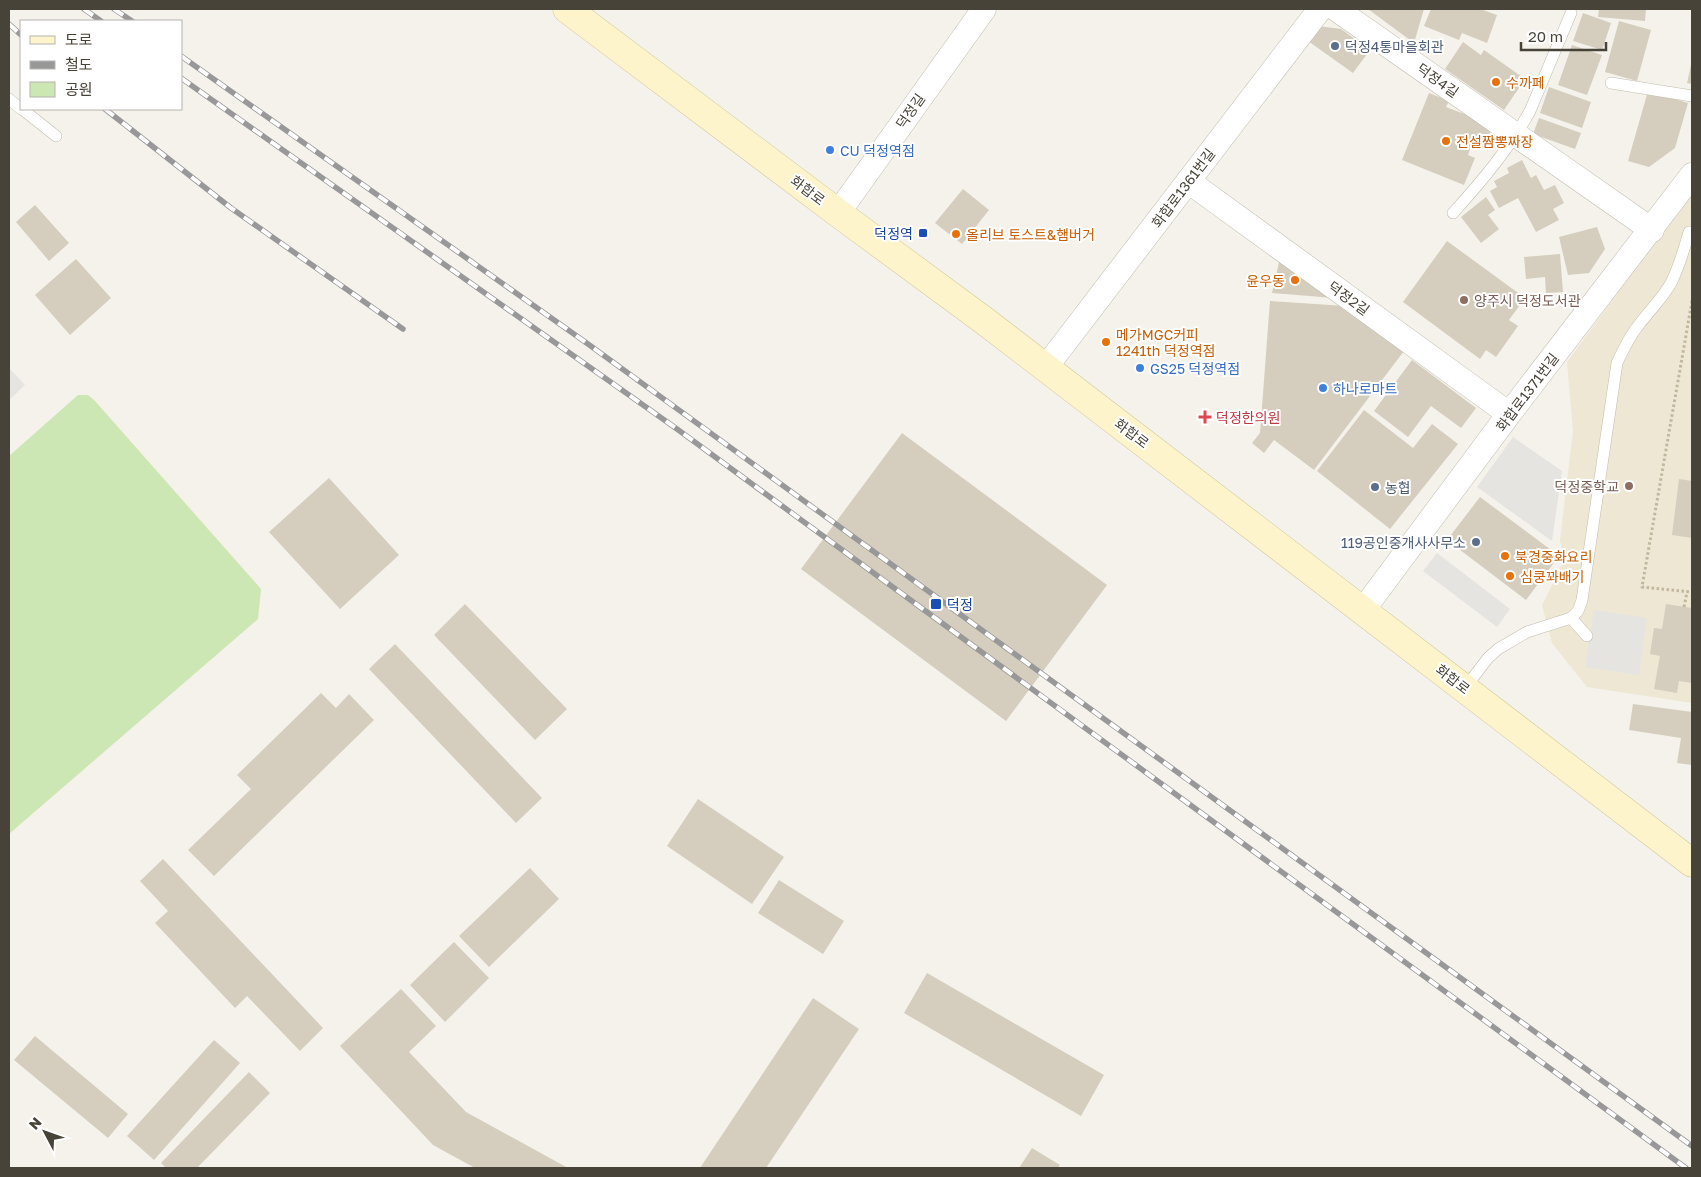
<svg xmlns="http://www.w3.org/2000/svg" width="1701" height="1177" viewBox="0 0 1701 1177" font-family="'Golos Text','Noto Sans KR',sans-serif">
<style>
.education{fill:#ede7d4}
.green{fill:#cce7b4}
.parking{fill:#e6e4e1}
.building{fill:#d5cebf}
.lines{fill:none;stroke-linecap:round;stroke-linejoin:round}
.service-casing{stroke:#c2bdaf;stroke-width:12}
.minor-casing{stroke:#c2bdaf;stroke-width:25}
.secondary-casing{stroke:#d2c79b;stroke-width:29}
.path{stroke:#c1b79e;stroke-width:3;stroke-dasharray:2.5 2.5;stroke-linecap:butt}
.service{stroke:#fff;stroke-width:11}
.minor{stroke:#fff;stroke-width:24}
.secondary{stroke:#fdf4cb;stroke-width:28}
.rail-casing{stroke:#989898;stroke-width:5.5}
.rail{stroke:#fff;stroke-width:4;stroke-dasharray:11;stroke-linecap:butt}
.service-dot{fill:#5c6f8a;stroke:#fff;stroke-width:2}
.food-dot{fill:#e8710a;stroke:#fff;stroke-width:2}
.shop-dot{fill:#3f7fe0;stroke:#fff;stroke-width:2}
.transit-dot{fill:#1a4fb4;stroke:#fff;stroke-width:2}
.education-dot{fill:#8d6e63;stroke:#fff;stroke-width:2}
.health-dot{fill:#e0444e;stroke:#fff;stroke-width:2}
.labels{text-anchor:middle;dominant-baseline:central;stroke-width:4;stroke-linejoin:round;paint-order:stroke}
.service-label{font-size:14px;fill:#4e5e75;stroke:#fff;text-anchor:start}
.street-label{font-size:14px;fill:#484338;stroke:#fff}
.food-label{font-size:14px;fill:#c56008;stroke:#fff;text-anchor:start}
.shop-label{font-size:14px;fill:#366cbe;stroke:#fff;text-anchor:start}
.transit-label{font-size:14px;fill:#164399;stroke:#fff;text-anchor:end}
.education-label{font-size:14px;fill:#785e54;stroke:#fff;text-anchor:start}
.health-label{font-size:14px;fill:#be3a42;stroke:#fff;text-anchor:start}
</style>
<rect width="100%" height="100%" fill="#f4f2ea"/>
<path class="education" d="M1692,192v511l-105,-16 -35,-44 -10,-38 22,-44 -4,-21 13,-109 -6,-69z"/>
<path class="green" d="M78,395h10l7,6 166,188 -3,30 -249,215v-378z"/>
<path class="parking" d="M9,368l16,17 -16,15z
M1513,437l49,34 -10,70 -75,-54z
M1437,553l73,56 -13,18 -74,-56z
M1594,610l53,8 -8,57 -54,-8z"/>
<path class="building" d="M1368,9h56l-10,34 -38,-28z
M1431,9h49l17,6 -10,28 -25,-10 -3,7 -35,-14z
M1599,9h47l-1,12 -47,-4z
M1583,13l28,10 -9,27 -29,-9z
M1619,21l32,9 -14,51 -32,-9z
M1318,26l23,3 29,21 -17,23 -45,-32z
M1463,42l18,13 3,-5 41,29 -21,31 -59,-41z
M1572,45l30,10 -15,40 -29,-10z
M1691,65h1v19l-5,-1z
M1549,87l42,15 -9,26 -42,-15z
M1648,91l40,12 -13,45 -26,19 -21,-6z
M1429,93l20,8 -3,6 47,18 -10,24 -11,-5 -4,11 7,3 -11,27 -62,-25z
M1539,118l42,15 -6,16 -42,-15z
M1522,160l9,18 5,-3 8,15 11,-5 9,18 -11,6 6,11 -23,12 -18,-34 -19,10 -9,-17 7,-4 -3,-6 15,-8 -2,-5z
M963,189l26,21 -27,34 -27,-21z
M1486,197l9,13 -7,5 11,14 -18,14 -20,-26z
M35,205l34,38 -20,18 -33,-39z
M1597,227l8,22 -16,24 -21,2 -9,-38z
M1447,241l78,57 -16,22 9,6 -22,31 -10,-7 -6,9 -77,-57z
M1560,254l3,38 -17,1 -1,-16 -19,2 -2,-22z
M1280,258l54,40 -62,-5z
M76,259l35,39 -41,37 -35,-40z
M1270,301l75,5 59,45 -90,119 -40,-30 -10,13 -12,-10 8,-10z
M1412,360l64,48 -15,20 -30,-22 -23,31 -34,-26z
M1364,410l49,38 19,-24 26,20 -68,85 -73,-58z
M902,433l205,152 -101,136 -205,-152z
M329,478l70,77 -59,54 -71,-77z
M1679,479l13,2v57l-20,-3z
M1480,497l79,59 -33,44 -79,-60z
M465,604l102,105 -32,31 -101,-105z
M1666,604l26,4v75l-13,-2 -2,12 -23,-4 6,-33 -10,-2 4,-26 8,1z
M395,644l147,154 -26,25 -147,-154z
M321,693l15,15 13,-14 25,26 -160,156 -26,-26 63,-61 -14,-14z
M1633,704l59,8v53l-15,-2 4,-25 -52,-8z
M698,799l86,58 -32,47 -85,-58z
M163,859l160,169 -23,23 -53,-55 -12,12 -80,-85 13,-12 -28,-30z
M530,868l29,31 -70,68 -30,-31z
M779,880l65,41 -21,33 -65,-41z
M454,942l35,36 -44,44 -35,-37z
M927,973l177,102 -23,41 -177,-103z
M401,989l35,37 -27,26 57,60 102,56h-93l-42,-23 -93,-99z
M813,998l46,31 -93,139h-66z
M35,1036l93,78 -20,24 -94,-78z
M214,1040l26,23 -86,97 -27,-24z
M249,1072l21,21 -73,75h-31l-5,-5z
M1032,1148l28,17 -2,3h-39z"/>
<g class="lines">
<g class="service-casing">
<path id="service" d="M1611,83l81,13
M9,99l12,10
M22,109l34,27
M1453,213c29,-32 56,-64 77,-102l41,-98
M1571,618l16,18
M1465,688l23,-30 10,-9 29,-17 44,-14 7,-7 4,-11 35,-237c6,-13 12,-26 21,-37 11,-15 24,-27 33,-43 8,-16 13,-33 18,-51"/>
</g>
<g class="minor-casing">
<path id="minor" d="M1336,9l316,221
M1188,181l321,233
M838,213l146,-204
M1046,367l274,-358
M1363,610l146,-196 183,-239"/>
</g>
<g class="secondary-casing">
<path id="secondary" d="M567,9l271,204 144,106 710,544"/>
</g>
<path class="path" d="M1692,301l-50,286 50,5
M1684,607l3,-15"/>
<use href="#service" class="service"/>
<use href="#minor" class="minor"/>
<use href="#secondary" class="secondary"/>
<g class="rail-casing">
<path id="rail" d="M84,9l17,12
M114,9l18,12
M9,24l12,11
M181,56l407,288 1104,802
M181,78l496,351 1009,739
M105,109l126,99 172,121"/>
</g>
<use href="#rail" class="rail"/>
</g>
<g class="service-dot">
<circle cx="1335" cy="46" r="5"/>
<circle cx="1375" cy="487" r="5"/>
<circle cx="1476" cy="542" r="5"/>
</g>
<g class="food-dot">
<circle cx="1496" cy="82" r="5"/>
<circle cx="1446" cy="141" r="5"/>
<circle cx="956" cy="234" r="5"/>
<circle cx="1295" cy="280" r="5"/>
<circle cx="1106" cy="342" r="5"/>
<circle cx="1505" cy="556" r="5"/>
<circle cx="1510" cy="576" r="5"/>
</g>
<g class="shop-dot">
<circle cx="830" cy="150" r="5"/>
<circle cx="1140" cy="368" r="5"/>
<circle cx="1323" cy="388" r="5"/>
</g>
<g class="transit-dot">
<rect x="918" y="228" width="10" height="10" rx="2.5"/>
<rect x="930" y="598" width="12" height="12" rx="2.5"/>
</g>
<g class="education-dot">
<circle cx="1464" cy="300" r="5"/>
<circle cx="1629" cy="486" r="5"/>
</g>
<path class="health-dot" d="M1202.5 409.5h5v5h5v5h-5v5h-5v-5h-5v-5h5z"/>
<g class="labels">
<g class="service-label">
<text x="1345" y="46">덕정4통마을회관</text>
<text x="1385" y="487">농협</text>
<text x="1466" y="542" text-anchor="end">119공인중개사사무소</text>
</g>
<g class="street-label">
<text transform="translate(1438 80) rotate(35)">덕정4길</text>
<text transform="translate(910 111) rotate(-55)">덕정길</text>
<text transform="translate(1183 188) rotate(-53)">화합로1361번길</text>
<text transform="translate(808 190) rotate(37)">화합로</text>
<text transform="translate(1349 298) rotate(36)">덕정2길</text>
<text transform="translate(1527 392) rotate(-53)">화합로1371번길</text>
<text transform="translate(1132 433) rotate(37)">화합로</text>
<text transform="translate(1453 679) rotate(38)">화합로</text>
</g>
<g class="food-label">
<text x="1506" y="82">수까페</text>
<text x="1456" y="141">전설짬뽕짜장</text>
<text x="966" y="234">올리브 토스트&amp;햄버거</text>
<text x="1285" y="280" text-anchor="end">윤우동</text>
<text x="1116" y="334">메가MGC커피<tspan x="1116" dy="16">1241th 덕정역점</tspan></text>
<text x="1515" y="556">북경중화요리</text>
<text x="1520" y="576">심쿵꽈배기</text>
</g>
<g class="shop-label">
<text x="840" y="150">CU 덕정역점</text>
<text x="1150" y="368">GS25 덕정역점</text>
<text x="1333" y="388">하나로마트</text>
</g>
<g class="transit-label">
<text x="913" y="233">덕정역</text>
<text x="947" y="604" text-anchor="start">덕정</text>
</g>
<g class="education-label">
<text x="1474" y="300">양주시 덕정도서관</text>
<text x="1619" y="486" text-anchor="end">덕정중학교</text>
</g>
<g class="health-label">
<text x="1216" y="417">덕정한의원</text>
</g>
</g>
<rect width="1701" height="1177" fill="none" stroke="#484338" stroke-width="20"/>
<rect x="20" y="20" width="162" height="90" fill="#ffffff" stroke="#b6b4af"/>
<rect x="30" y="36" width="25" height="8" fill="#fdf4cb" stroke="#b6b4af"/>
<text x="65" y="45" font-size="15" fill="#484338">도로</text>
<rect x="30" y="61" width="25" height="8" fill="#989898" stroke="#b6b4af"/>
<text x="65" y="70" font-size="15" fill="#484338">철도</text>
<rect x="30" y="82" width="25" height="15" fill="#cce7b4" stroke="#b6b4af"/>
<text x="65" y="95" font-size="15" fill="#484338">공원</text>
<g transform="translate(45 1132) rotate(311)" stroke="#ffffff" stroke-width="4" paint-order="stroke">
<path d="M0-4L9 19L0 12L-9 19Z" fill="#484338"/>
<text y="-8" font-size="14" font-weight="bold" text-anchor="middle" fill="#484338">N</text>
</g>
<path d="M1521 42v8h85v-8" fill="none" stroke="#484338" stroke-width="2.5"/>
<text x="1528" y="42" font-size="15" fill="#484338" stroke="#ffffff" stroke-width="4" paint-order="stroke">20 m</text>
</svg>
